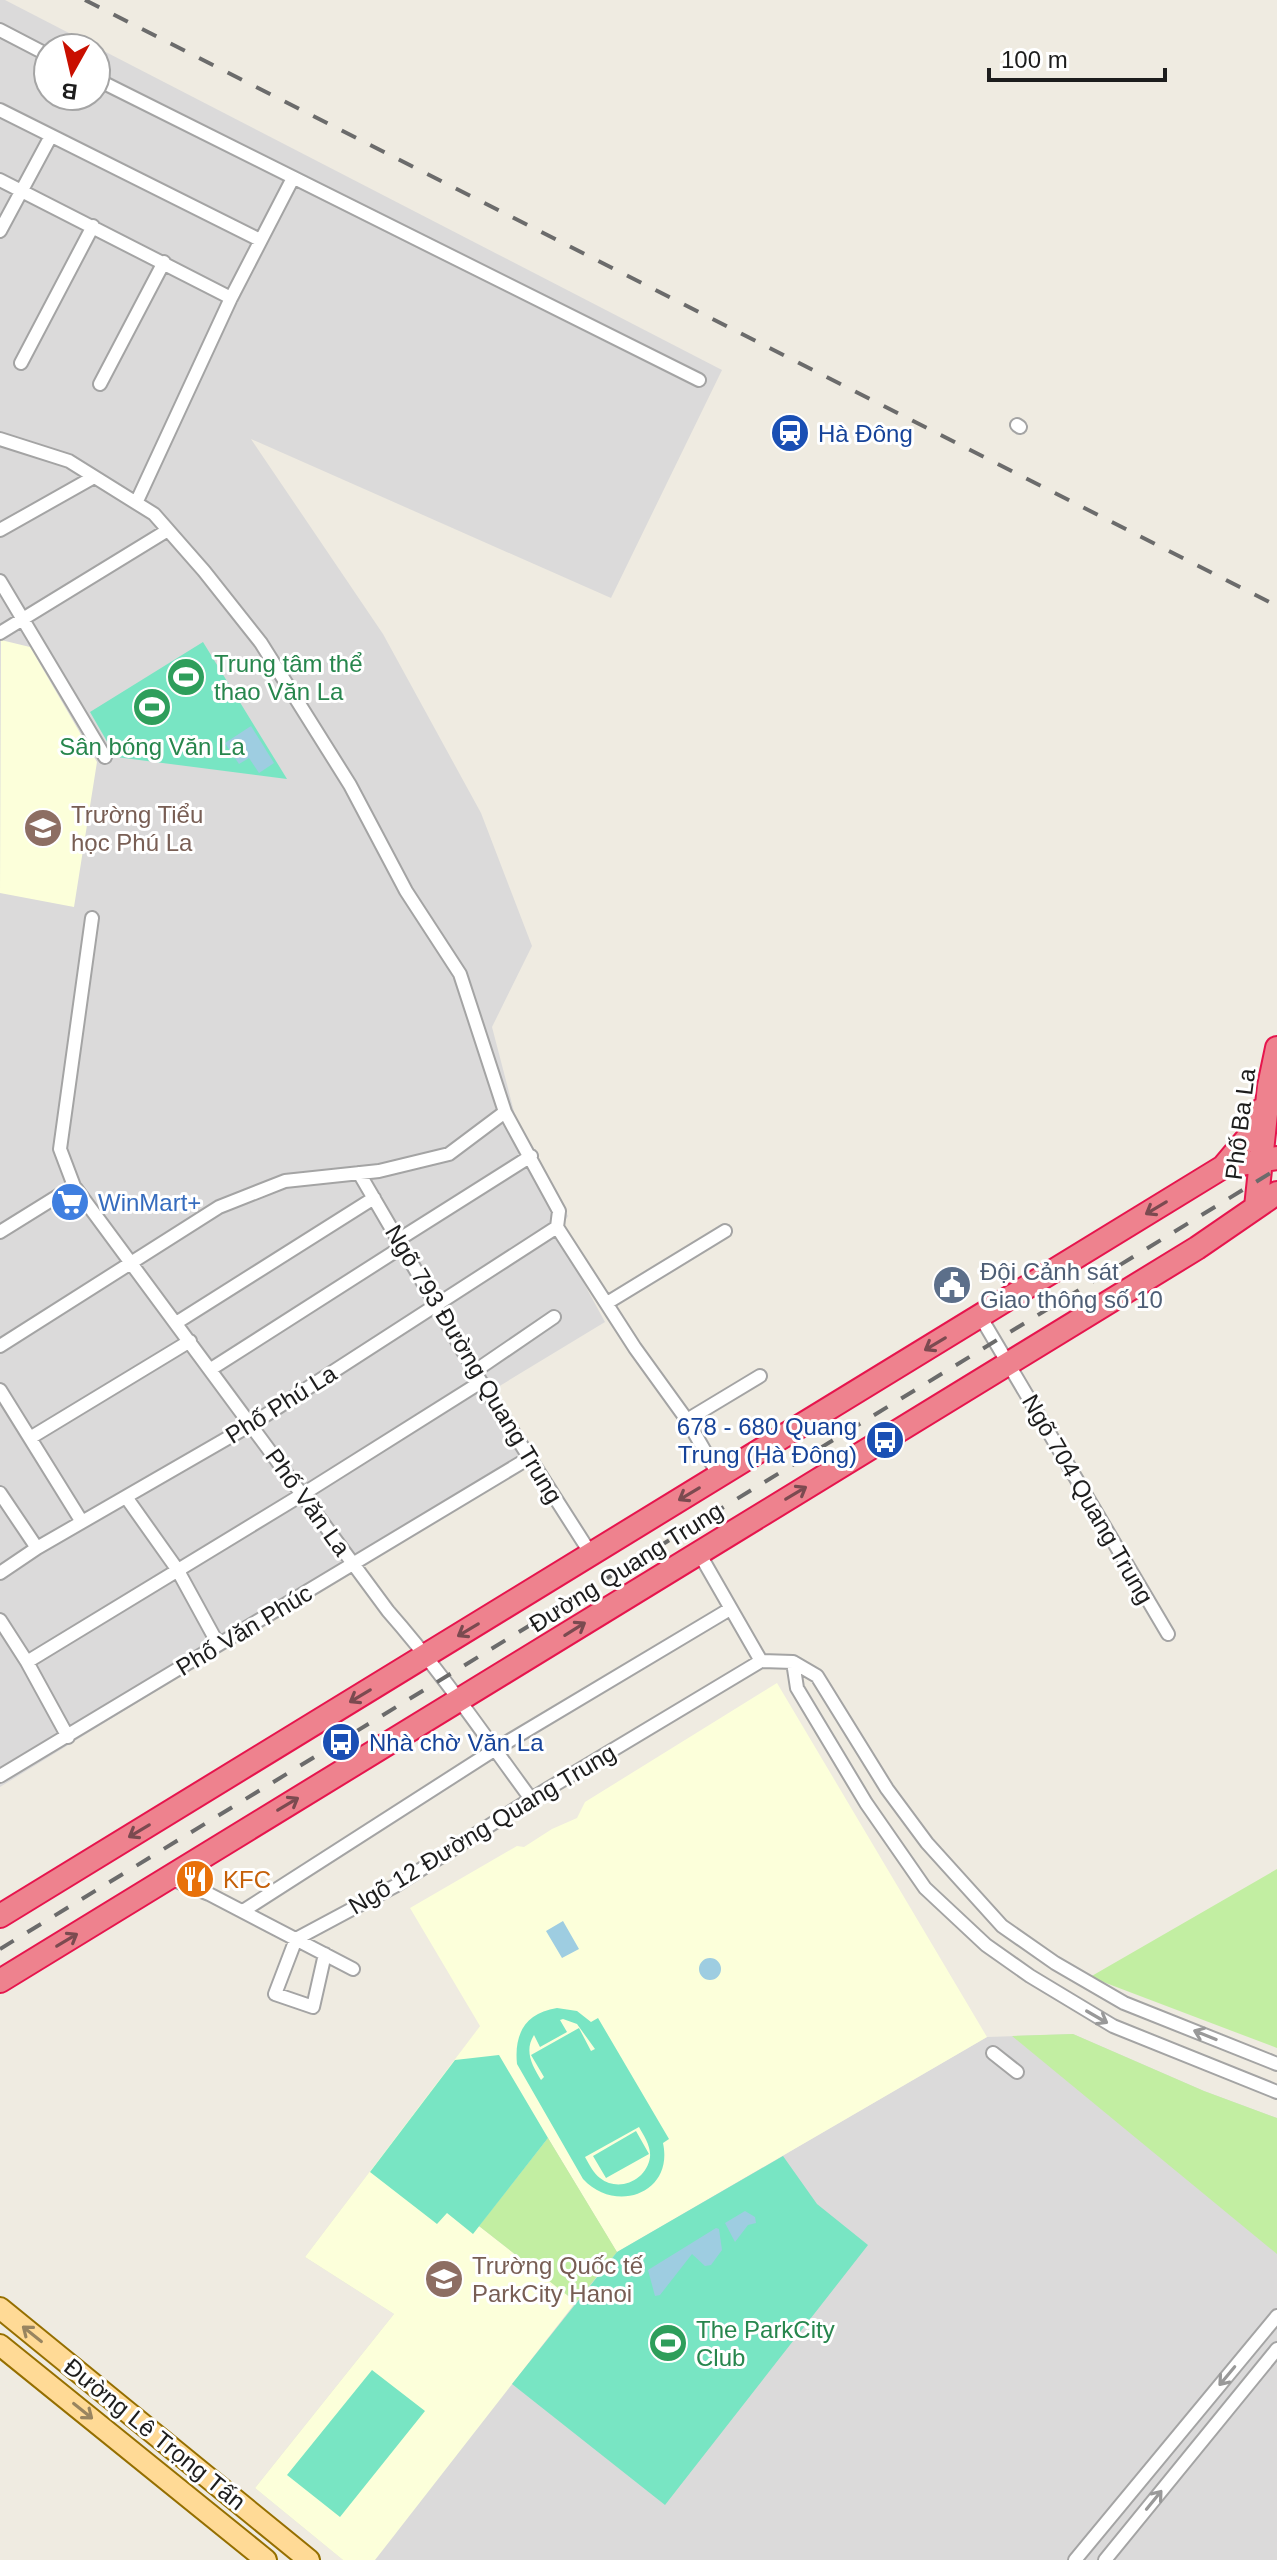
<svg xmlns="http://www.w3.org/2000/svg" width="1277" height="2560" viewBox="0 0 1277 2560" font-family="Arial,sans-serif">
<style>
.residential{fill:#dbdada;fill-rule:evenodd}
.education{fill:#fcffda}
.grass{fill:#c2eea2}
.pitch{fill:#78e5c3;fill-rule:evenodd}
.water{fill:#9ecde1}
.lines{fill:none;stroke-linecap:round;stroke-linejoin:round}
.street-casing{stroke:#a4a4a4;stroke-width:16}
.primary-casing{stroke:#956f00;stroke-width:24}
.highway-casing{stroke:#e6154d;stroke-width:26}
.street{stroke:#fff;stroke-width:12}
.primary{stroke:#ffda96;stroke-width:20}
.highway{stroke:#ee828e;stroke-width:22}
.rail{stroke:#6b6b6b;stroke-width:4;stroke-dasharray:16 16;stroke-linecap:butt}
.oneway{stroke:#7b4a50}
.oneway2{stroke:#999}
.oneway3{stroke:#998560}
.labels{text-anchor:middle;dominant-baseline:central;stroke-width:6;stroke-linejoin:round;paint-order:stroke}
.transit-label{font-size:24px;fill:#164399;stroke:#fff;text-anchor:start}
.leisure-label{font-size:24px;fill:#27864d;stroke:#fff;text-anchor:start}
.education-label{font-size:24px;fill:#785e54;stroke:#fff;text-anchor:start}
.street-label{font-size:24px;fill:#1d1d1d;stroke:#fff}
.shop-label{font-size:24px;fill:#366cbe;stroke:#fff;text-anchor:start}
.service-label{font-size:24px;fill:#4e5e75;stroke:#fff;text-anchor:start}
.food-label{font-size:24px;fill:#c56008;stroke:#fff;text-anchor:start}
</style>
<rect width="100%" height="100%" fill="#efebe1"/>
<path class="residential" d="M0,0h5l717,370 -111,228 -360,-159 132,195 98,179 51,133 -40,81 25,96 51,93 -11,18 48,88 -117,71 42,68 -530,326zM48,48h48v48h-48z
M481,2025l136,227 370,-215 86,-3 131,57 73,27v442h-934l-88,-72 139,-174 -89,-57z"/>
<path class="education" d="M1,640l29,7 67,115 -23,145 -74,-14z
M777,1683l210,354 -370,215 -69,-114 -69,88 97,76 -201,258h-32l-88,-72 139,-174 -89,-57 175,-231 -70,-118 107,-62 7,1 28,-18 25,-11 8,-16z"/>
<path class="grass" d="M1277,1869v179l-187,-71z
M1073,2034l131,57 73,27v136l-265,-218z
M548,2138l69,114 -41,50 -97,-76z"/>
<path class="pitch" d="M203,642l84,137 -171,-22 -26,-45z
M557,2008l20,3 14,11 7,-4 71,121 -6,4c11,51 -48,71 -80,36l-66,-115c-3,-30 8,-51 40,-56zM563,2019l14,5 18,25 -4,2 -12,-23 -48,27 13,22 -3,3c-9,-15 -17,-29 -7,-45l6,12 27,-15 -7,-12zM639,2127c5,9 12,19 11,30 -3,23 -31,36 -50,21 -6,-4 -11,-14 -15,-21z
M499,2055l49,83 -75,96 -26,-21 -10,11 -67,-52 85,-112z
M636,2131l13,23 -43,24 -13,-22z
M783,2156l34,48 51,41 -203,260 -153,-121 105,-132z
M372,2370l53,41 -85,106 -53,-42z"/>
<path class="water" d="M251,726l23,37 -15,10 -10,-15 -10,6 -14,-21z
M563,1921l16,28 -17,9 -16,-27z
M699 1969a11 11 0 1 1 22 0a11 11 0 1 1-22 0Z
M745,2211l10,6 1,6 -8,2 -13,17 -10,-19z
M716,2228l3,1 3,21 -11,15 -6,1 -13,-12 -32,41 -5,1 -7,-26z"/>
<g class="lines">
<g class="street-casing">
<path id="street" d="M0,30l48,25
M96,79l603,301
M0,110l260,130
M0,180l231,118
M0,231l51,-95
M21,363l72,-137
M100,384l64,-122
M1017,425l3,2
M0,439l69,22 85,53 50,57 57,72 89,142 56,106 54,83 45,138 54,99 -2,16
M137,501l94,-203 62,-120
M0,530l94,-53
M0,581l105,176
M0,633l168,-103
M92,918l-32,231 14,37 314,425c52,59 96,124 143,188
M359,1173l122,209 110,172
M557,1227l78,121 52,72 32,56
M0,1232l74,-46
M398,1240l133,-84
M607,1303l118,-72
M980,1316l188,318
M176,1323l198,-125
M0,1346l219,-139 66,-26 94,-10 70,-17 56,-42
M211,1369l191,-122
M475,1371l79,-54
M0,1390l82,132
M687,1420l73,-44
M30,1438l160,-97
M0,1493l37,55
M126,1497l51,72 41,75
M699,1553l62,108
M0,1573l37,-25 215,-124 305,-197
M0,1620l27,42 41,75
M27,1662l276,-168 178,-112
M793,1662l4,26 69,115 59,85 61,57 44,31 83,50 164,66
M0,1776l529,-318
M169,1878l40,16 144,75
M243,1911l251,-161 236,-141
M296,1939l99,-53 136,-87 230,-138 32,1 24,14 70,113 40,54 75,83 53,37 69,40 153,61
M296,1939l-21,55 38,13 12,-53
M993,2053l24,19
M1075,2560l202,-244
M1105,2560l172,-211"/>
</g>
<g class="primary-casing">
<path id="primary" d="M0,2308l309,252
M0,2345l266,215"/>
</g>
<g class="highway-casing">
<path id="highway" d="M1223,1167l32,-38 6,-19
M1256,1207l13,-121 8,-38
M0,1916l1223,-749 54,-9
M0,1981l1197,-733 80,-55"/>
</g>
<use href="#street" class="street"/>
<use href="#primary" class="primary"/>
<use href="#highway" class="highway"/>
<path class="rail" d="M85,0l1192,606
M0,1949l1277,-780"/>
</g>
<defs><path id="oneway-shaft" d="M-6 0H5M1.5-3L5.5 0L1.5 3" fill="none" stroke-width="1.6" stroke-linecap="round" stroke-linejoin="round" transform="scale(2)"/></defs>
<g class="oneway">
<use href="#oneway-shaft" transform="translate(1156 1208) rotate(149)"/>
<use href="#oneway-shaft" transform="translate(935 1344) rotate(149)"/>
<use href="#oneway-shaft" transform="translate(796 1493) rotate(-31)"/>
<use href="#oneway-shaft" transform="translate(689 1494) rotate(149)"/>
<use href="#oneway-shaft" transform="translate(575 1629) rotate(-32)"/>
<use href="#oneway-shaft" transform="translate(468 1630) rotate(149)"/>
<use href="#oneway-shaft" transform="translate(360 1696) rotate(149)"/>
<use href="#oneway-shaft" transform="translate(288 1804) rotate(-31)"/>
<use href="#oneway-shaft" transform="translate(139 1831) rotate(149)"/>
<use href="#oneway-shaft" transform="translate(67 1940) rotate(-31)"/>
</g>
<g class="oneway2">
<use href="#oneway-shaft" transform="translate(1097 2017) rotate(30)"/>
<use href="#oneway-shaft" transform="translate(1205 2035) rotate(-158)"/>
<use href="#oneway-shaft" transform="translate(1227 2376) rotate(130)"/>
<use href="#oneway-shaft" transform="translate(1154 2500) rotate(-51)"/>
</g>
<g class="oneway3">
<use href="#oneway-shaft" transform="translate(32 2334) rotate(-141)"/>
<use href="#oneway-shaft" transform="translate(83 2411) rotate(39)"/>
</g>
<defs>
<g id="station-disc" transform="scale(2)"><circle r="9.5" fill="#1a4fb4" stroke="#fff"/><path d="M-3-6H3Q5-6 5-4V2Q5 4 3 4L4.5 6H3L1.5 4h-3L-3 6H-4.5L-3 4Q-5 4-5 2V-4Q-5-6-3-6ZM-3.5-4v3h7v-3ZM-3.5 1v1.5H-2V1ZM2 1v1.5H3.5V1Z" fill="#fff"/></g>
<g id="stadium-disc" transform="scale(2)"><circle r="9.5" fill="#2e9e5b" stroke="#fff"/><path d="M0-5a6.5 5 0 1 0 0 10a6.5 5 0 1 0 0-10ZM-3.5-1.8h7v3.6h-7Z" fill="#fff"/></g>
<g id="school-disc" transform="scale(2)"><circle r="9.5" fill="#8d6e63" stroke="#fff"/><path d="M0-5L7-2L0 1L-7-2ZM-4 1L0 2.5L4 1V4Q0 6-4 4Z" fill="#fff"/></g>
<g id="supermarket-disc" transform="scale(2)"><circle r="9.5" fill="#3f7fe0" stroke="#fff"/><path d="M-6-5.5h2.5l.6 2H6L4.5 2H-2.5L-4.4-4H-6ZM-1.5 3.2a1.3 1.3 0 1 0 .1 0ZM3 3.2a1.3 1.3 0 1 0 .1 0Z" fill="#fff"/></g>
<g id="civic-disc" transform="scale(2)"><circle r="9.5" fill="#5c6f8a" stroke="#fff"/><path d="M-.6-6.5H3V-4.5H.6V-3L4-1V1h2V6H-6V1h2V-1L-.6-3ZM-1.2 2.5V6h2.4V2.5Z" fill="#fff"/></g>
<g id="bus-disc" transform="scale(2)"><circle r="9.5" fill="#1a4fb4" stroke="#fff"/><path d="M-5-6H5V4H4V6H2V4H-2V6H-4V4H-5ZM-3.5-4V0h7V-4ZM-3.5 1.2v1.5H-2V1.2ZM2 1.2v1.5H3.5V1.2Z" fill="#fff"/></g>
<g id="restaurant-disc" transform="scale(2)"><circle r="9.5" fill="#e8710a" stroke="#fff"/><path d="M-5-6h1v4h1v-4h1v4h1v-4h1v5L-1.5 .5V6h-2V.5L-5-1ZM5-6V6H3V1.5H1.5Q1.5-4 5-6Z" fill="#fff"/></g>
</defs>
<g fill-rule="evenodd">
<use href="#station-disc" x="790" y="433"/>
<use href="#stadium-disc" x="186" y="677"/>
<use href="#stadium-disc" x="152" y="707"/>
<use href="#school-disc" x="43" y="828"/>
<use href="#supermarket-disc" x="70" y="1202"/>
<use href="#civic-disc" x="952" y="1285"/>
<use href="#bus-disc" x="885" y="1440"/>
<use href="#bus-disc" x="341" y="1742"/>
<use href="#restaurant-disc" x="195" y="1879"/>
<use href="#school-disc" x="444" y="2279"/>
<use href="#stadium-disc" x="668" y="2343"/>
</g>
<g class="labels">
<g class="transit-label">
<text x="818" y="433">Hà Đông</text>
<text x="857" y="1426" text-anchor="end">678 - 680 Quang<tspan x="857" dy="28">Trung (Hà Đông)</tspan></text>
<text x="369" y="1742">Nhà chờ Văn La</text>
</g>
<g class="leisure-label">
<text x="214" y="663">Trung tâm thể<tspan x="214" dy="28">thao Văn La</tspan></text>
<text x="152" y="746" text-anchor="middle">Sân bóng Văn La</text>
<text x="696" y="2329">The ParkCity<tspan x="696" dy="28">Club</tspan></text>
</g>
<g class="education-label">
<text x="71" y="814">Trường Tiểu<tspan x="71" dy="28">học Phú La</tspan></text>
<text x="472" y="2265">Trường Quốc tế<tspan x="472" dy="28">ParkCity Hanoi</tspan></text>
</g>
<g class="street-label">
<text transform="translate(1240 1124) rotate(-83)">Phố Ba La</text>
<text transform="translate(474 1364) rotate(59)">Ngõ 793 Đường Quang Trung</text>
<text transform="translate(281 1404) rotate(-32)">Phố Phú La</text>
<text transform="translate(1088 1499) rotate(60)">Ngõ 704 Quang Trung</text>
<text transform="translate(308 1502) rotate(54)">Phố Văn La</text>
<text transform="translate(626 1567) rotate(-32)">Đường Quang Trung</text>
<text transform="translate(244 1630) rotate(-31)">Phố Văn Phúc</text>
<text transform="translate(482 1829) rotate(-31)">Ngõ 12 Đường Quang Trung</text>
<text transform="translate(155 2434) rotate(39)">Đường Lê Trọng Tấn</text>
</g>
<g class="shop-label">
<text x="98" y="1202">WinMart+</text>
</g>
<g class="service-label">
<text x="980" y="1271">Đội Cảnh sát<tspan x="980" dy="28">Giao thông số 10</tspan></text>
</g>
<g class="food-label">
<text x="223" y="1879">KFC</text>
</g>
</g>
<g transform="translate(72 72) rotate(188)"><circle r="38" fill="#ffffff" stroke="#a5a5a5" stroke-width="2"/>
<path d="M0-6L14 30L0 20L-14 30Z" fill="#c90f00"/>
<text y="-12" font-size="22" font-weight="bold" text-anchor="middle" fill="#1d1d1d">B</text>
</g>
<path d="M989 68v12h176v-12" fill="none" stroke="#1d1d1d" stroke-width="4"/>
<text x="1001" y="68" font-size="24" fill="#1d1d1d" stroke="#ffffff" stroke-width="6" paint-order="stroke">100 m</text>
</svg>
